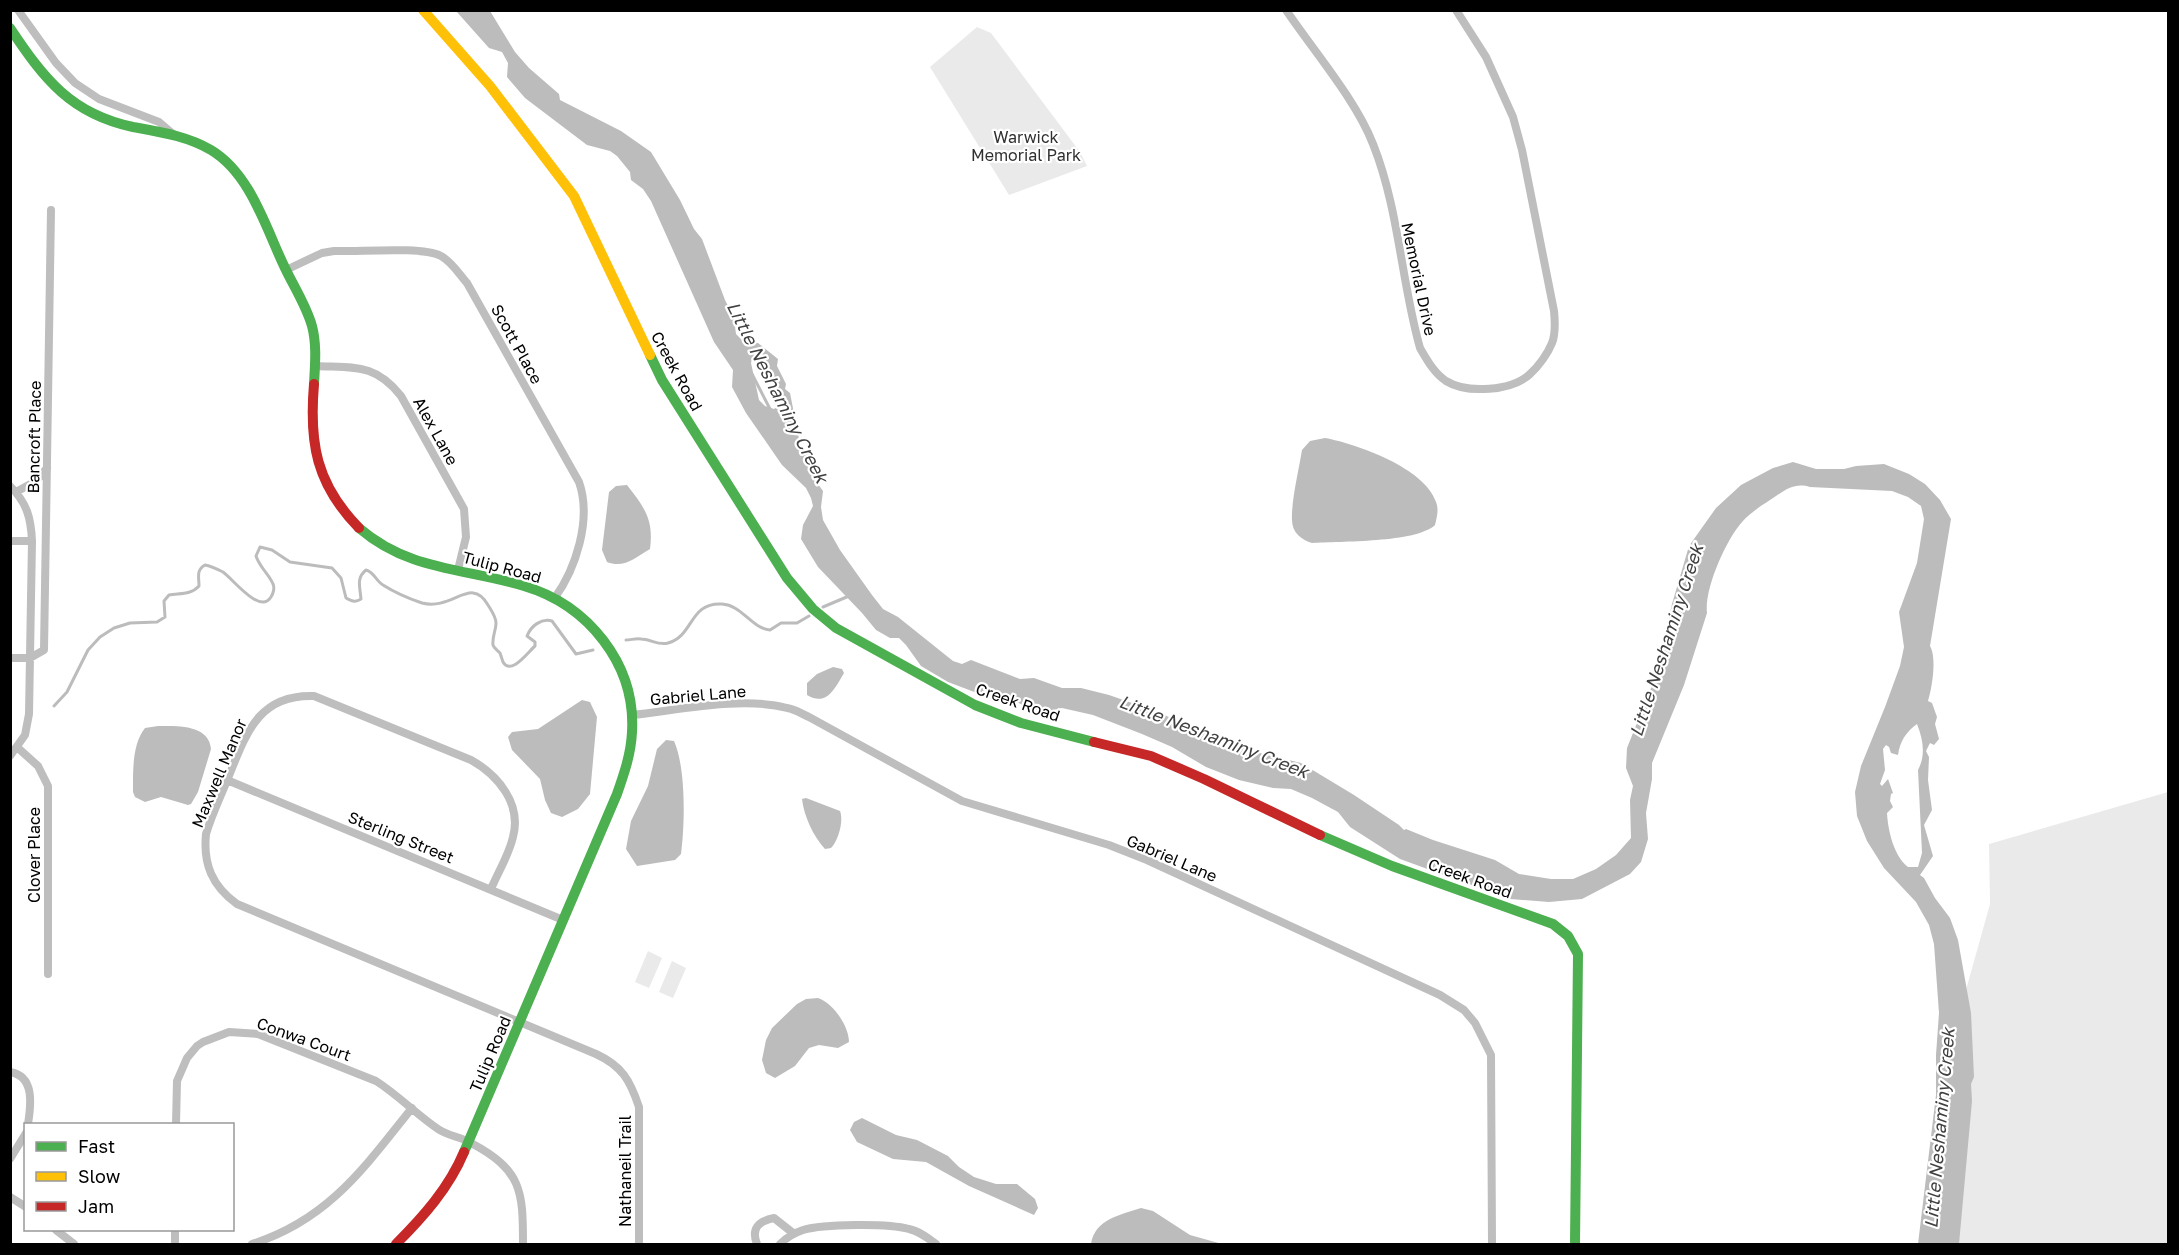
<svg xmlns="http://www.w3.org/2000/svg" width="2179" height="1255" viewBox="0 0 2179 1255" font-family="'Golos Text',sans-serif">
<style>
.green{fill:#eaeaea}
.water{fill:#bcbcbc;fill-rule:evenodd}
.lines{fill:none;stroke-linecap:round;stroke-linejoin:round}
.stream{stroke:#bcbcbc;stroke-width:3}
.street{stroke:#bebebe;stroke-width:8}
.fast{stroke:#4caf50;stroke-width:10}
.slow{stroke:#ffc107;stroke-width:10}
.jam{stroke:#c62828;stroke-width:10}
.labels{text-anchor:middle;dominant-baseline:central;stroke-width:4.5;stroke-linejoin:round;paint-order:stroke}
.park-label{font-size:16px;fill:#303030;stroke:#fff}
.street-label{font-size:16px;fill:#000;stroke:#fff}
.water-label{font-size:18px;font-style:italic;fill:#414141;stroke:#fff}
</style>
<rect width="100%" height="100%" fill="#fff"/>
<path class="green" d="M977,27l14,6 89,119 7,14 -78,29 -79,-128z
M2168,792v452h-218l14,-247 26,-93 -1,-60z
M648,951l14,7 -13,30 -14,-6z
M672,961l14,7 -13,30 -14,-6z"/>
<path class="water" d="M456,11h34l25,41 14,16 30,26 1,6 61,31 30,21 29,48 14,29 8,10 23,61 9,18 2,16 7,7 15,2 20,16 -1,7 9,18 -1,5 5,4 10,51 19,21 1,6 -5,9 8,11 -2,16 2,13 17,30 32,45 11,14 15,8 55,44 9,3 9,-4 49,19 14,-1 28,10h19l28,7 23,8h5l59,26 60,23 45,11 53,32 45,30 5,5 2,-1 27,11 62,20 24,14 32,5h22l23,-10 20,-14 15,-17 -1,-38 3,-14 -7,-18 1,-20 32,-80 13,-64 17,-58 27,-38 25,-23 32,-17 20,-6 23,7h28l12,-3 28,-2 25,10 16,10 15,16 11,19 -21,127c7,12 2,42 -2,55l4,2 5,14 -2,7 4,15 -5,6 -4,-2 -4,8 3,6 -1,23 4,30 -8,15 9,31 -13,19 4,3 11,20 15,20 8,22 13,73 3,64 -3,7 1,17 -13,143h-41l18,-149v-40l3,-42 -5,-69 -5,-19 -13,-23 -32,-34 -17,-27 -10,-25 -2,-24 6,-26 24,-59 15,-41 4,-19 -5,-35 18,-49 7,-44 -3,-13 -13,-9 -16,-6 -82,-4c-14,-4 -22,1 -34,9 -12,8 -24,15 -34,26 -16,18 -38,67 -35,91l-23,72 -32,78v16l-6,34 2,26 -7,23 -11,12 -48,25 -33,3 -39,-3 -110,-40 -50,-32 -12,-15 -26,-14 -21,-9 -18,-1 -34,-8 -33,-13 -34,-20 -30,-13 -49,-19 -31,-7 -12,3 -21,-2 -17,-10 -35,-6 -29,-11 -27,-16 -15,-21 -7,-7h-9l-14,-8 -14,-17 -44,-46 -17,-28 2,-14 10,-19 -2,-8 -5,-10 -24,-23 -36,-52 -14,-26 1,-17 -19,-28 -63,-141 -8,-12 -12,-9 -1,-8 -13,-16 -7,-5 -23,-6 -62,-47 -18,-21 1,-14 -6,-11 -13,-4zM752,359l14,5 13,37v5l-5,3 -9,-3 -6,-6 -8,-37zM1917,724c6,15 9,31 1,46l4,83 -4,14h-10c-14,-11 -20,-36 -21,-54l6,-6 -3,-6 1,-7 2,-1 -5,-14 -6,7 -2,-2 5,-14 -2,-21 3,-4 3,2 2,6 7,2c2,-14 8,-23 19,-31z
M1325,438c32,6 100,30 111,64 3,7 1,15 -1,23 -19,18 -95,16 -123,18 -10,-3 -20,-10 -20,-23 -1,-18 7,-51 10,-70l8,-9z
M627,485c17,22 27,34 23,64 -14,8 -26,20 -43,13l-5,-12 7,-58 7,-6z
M833,667l9,2 2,4c-9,15 -17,34 -37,22v-12l10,-9z
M582,700l8,2 7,15 -7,77 -12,15 -16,8 -11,-4 -6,-13 -5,-21 -28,-29 -4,-13 4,-5 26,-3z
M158,726c18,0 51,-2 53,23l-13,43 -7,12 -3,1 -27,-8 -16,5 -10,-5 -2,-5c0,-20 -1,-48 12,-64z
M666,740l8,1c12,27 11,83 7,113l-6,6 -38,6 -11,-17 5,-28 17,-35 9,-37z
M806,798l34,13c4,10 -2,30 -9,37l-6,1c-12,-13 -21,-33 -23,-50z
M818,998c15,5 31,28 31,44l-11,6 -19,-3 -10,3 -14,18 -20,12 -9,-5 -4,-13 4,-20 6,-12 25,-24 9,-5z
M862,1118l34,17 21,5 31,16 11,11 15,10 22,7h21l18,15 3,9 -4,7 -65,-29 -43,-24 -33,-3 -36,-17 -7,-12 4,-8z
M1141,1208l12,3 37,24 32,9h-131c4,-25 29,-29 50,-36z"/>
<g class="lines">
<path class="stream" d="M752,374l18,35
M823,607l26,-11
M626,640c5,0 10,-2 15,-1 9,0 18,7 27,4 26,-7 21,-41 54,-39 20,1 29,24 48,26l11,-7h16l12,-7
M54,706l13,-14 21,-42 12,-13 14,-9 16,-5 27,-1 8,-5 -1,-16 5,-6c11,-2 22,0 30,-9 0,-9 -3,-16 6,-21 6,1 12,4 18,7 10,7 37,43 48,25 2,-3 4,-9 2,-13 -4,-10 -13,-16 -17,-28l4,-9 12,3 18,12 42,6 9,10 5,20c6,3 9,5 15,1 -1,-12 -5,-21 5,-29 8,2 10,11 17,15 11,7 27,14 39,18 31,8 49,-28 66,2 3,5 8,12 8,18 0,7 -4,14 -3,22 1,3 4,5 7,8 0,0 3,9 3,9 8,14 25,-10 32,-16v-4l-8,-6c4,-10 14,-18 25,-15l24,33 17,-4"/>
<path class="street" d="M18,10l38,53 19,20 24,16 60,23 14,12
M1286,10c27,40 70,90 87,134 26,65 28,137 47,204 7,12 14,25 26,33 21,13 66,10 84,-7 9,-8 18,-21 22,-31 4,-10 3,-22 2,-32l-32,-161 -9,-33 -27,-60 -30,-47
M286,270l36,-17 12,-2c25,1 87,-5 107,5 11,6 18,18 26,27l112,199c13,37 -3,87 -25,117
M316,366c38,2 59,-3 85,30l63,113 2,28 -8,33
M10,486c17,17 21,32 22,55l-3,173 -4,21 -15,21
M16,492l20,-11 11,-13
M10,541h22
M10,658h20l14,-8 7,-440
M632,715c47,-5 110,-19 155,-7 8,1 15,6 22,9l153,84 147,44 38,15 293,135 24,15 11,13 16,32 1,189
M18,748l20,18 10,20v188
M227,780l336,140
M491,889c7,-17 18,-34 22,-52 9,-33 -15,-62 -42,-77l-157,-64c-56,-2 -68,38 -86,82 -7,18 -16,36 -22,56 -3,30 6,52 31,70l359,150c26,12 34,26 43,53v137
M10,1072c25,4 21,33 18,52
M176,1124l1,-43 10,-23 10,-12 6,-4 26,-10 29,2 118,47c22,14 40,33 62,48 10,7 23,8 33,14 51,27 52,48 52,101
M10,1159l16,-26
M10,1197l16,10
M56,1230l18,14
M175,1244v-14
M252,1244c76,-24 112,-76 160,-136
M757,1244c-6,-15 1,-23 17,-26l19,15
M780,1244c6,-6 14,-11 23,-14 20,-6 85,-7 106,-1 10,2 19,9 27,15"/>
<path class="fast" d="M10,28c34,51 61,86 123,99 27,5 54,9 78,23 40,24 55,79 74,118 9,19 21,37 27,58 5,19 3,39 2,58
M650,355l12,25 125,198 26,31 23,19 139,77 46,18 73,19
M359,528c50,43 105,40 165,58 64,19 112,78 108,146 -1,22 -8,42 -15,62l-153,358
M1320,835l72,31 161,58 15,12 10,18 -3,290"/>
<path class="slow" d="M423,10l67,76 84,110 76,159"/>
<path class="jam" d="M314,384c-5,59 2,100 45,144
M1094,742l57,14 53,23 116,56
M396,1244c27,-27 53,-56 68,-92"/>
</g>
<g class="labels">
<g class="park-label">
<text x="1026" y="137">Warwick<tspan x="1026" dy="18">Memorial Park</tspan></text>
</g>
<g class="street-label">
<text transform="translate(1419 279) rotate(78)">Memorial Drive</text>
<text transform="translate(517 344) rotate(61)">Scott Place</text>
<text transform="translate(677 371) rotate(61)">Creek Road</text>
<text transform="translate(436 431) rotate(61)">Alex Lane</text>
<text transform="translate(34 437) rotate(-89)">Bancroft Place</text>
<text transform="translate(502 567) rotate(15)">Tulip Road</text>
<text transform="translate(698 695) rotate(-5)">Gabriel Lane</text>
<text transform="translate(1018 702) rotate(19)">Creek Road</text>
<text transform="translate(219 773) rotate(-67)">Maxwell Manor</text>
<text transform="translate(401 837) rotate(22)">Sterling Street</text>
<text transform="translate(34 855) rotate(-90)">Clover Place</text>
<text transform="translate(1172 858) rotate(23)">Gabriel Lane</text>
<text transform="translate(1470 878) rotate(20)">Creek Road</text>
<text transform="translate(304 1039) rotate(20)">Conwa Court</text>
<text transform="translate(490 1054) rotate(-67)">Tulip Road</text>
<text transform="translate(625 1171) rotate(-90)">Nathaneil Trail</text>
</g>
<g class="water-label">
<text transform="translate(778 392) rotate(63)">Little Neshaminy Creek</text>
<text transform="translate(1666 640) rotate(-72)">Little Neshaminy Creek</text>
<text transform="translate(1214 736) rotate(21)">Little Neshaminy Creek</text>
<text transform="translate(1939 1128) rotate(-85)">Little Neshaminy Creek</text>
</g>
</g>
<rect width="2179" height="1255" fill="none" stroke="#000000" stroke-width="24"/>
<rect x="24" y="1123" width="210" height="108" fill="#ffffff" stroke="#999999" stroke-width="1.5"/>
<rect x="36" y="1142" width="30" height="9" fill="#4caf50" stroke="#999999" stroke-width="1.5"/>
<text x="78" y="1153" font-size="18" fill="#000000">Fast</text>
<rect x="36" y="1172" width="30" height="9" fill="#ffc107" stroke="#999999" stroke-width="1.5"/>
<text x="78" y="1183" font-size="18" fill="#000000">Slow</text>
<rect x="36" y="1202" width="30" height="9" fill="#c62828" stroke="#999999" stroke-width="1.5"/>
<text x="78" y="1213" font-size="18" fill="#000000">Jam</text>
</svg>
